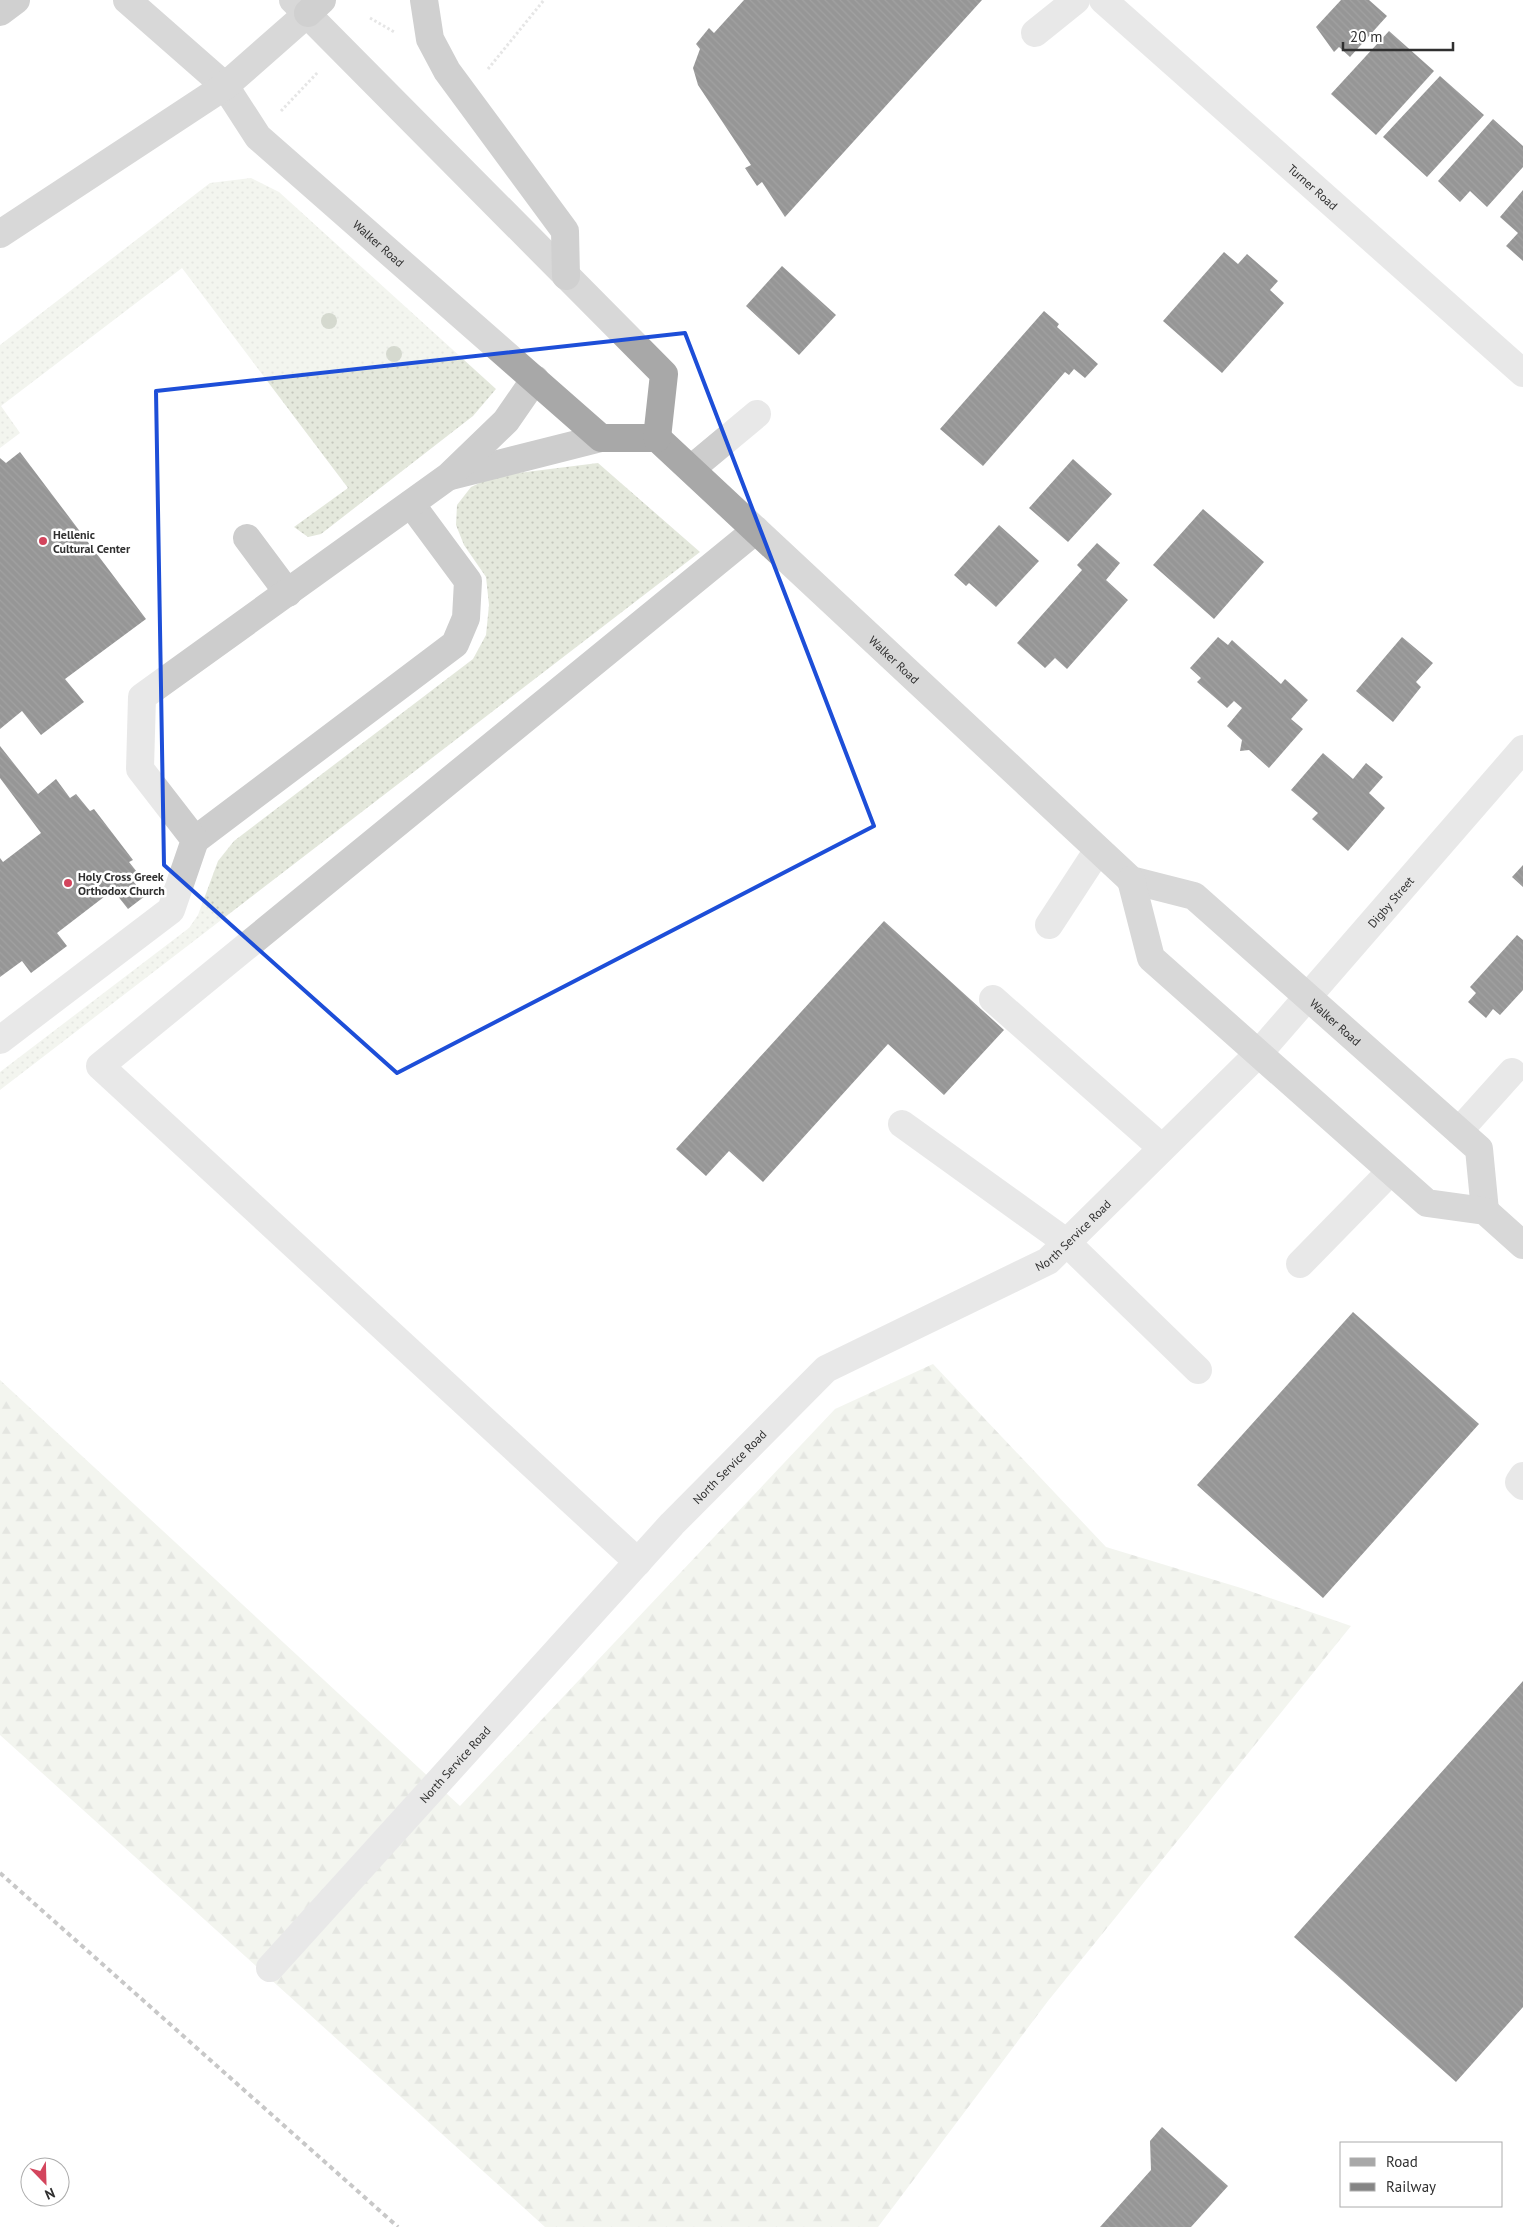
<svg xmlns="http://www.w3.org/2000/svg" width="1523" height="2227" viewBox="0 0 1523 2227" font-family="'PT Sans',sans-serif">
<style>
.grass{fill:url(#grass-dots)}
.forest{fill:url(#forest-firs)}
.building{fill:url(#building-back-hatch)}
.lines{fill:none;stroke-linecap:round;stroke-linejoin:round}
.path{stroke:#c7c7c7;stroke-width:3;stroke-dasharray:2.5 2.5;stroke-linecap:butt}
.minor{stroke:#cdcdcd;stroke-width:28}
.major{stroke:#a8a8a8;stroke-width:28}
.highway{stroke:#979797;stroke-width:28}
.rail{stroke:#858585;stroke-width:4;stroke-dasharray:5 4;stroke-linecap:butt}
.tree{fill:#a2ab96}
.marked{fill:none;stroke:#1d4ed8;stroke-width:4;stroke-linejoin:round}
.poi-dot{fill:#d3455d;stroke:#fff;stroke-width:2}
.labels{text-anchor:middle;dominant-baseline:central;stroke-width:5;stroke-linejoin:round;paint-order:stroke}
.street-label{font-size:12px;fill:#303030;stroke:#fff}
.poi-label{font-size:12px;font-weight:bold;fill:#303030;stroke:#fff;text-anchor:start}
</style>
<defs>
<pattern id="grass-dots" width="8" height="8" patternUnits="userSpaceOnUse" patternTransform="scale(1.25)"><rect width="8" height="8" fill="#e4e8dc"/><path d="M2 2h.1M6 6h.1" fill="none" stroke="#c4c7bd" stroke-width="1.8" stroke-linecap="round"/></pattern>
<pattern id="forest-firs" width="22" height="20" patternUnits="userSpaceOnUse" patternTransform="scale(1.25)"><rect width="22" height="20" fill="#e4e8dc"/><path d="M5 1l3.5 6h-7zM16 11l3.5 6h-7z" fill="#c4c7bd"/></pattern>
<pattern id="building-back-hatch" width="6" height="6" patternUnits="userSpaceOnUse" patternTransform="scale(1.25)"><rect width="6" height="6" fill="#171717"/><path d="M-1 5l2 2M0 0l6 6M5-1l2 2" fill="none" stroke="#303030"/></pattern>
</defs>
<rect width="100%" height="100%" fill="#fff"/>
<path class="grass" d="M251,178l28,14 217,197 -23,27 -152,118 -13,3 -14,-10 54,-39 -166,-220 -181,138 19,27 -20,15v-103l210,-162z
M598,463l102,89 -700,538v-18l189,-144 9,-13 20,-54 16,-20 239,-182 13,-24 3,-30 -3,-28 -22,-32 -8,-20 1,-20 14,-18 23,-11z"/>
<path class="forest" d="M933,1364l173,183 135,41 110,38 -303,375 -170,226h-333l-545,-492v-355l460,426 375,-397z"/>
<path class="building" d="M744,0h238l-197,217 -23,-35 -5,4 -12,-18 6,-3 -53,-80 -5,-17 7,-19 -4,-5 13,-16 5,5z
M1341,0h28l18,16 -37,41 -11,-10 -5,5 -18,-25z
M1389,31l45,40 -58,64 -45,-41z
M1440,76l44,39 -57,62 -44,-40z
M1493,119l30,27v21l-36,40 -17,-16 -10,11 -22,-21z
M1523,190v71l-17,-15 12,-13 -18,-16z
M1224,252l14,12 9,-10 31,27 -8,9 14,13 -62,70 -59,-52z
M782,266l54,49 -37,40 -53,-49z
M1044,311l15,13 -2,3 41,37 -13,14 -11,-9 -5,6 -4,-3 -82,94 -43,-37z
M20,452l126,167 -81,60 19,23 -43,33 -19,-24 -22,18v-271l6,5z
M1073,459l39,35 -44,48 -39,-34z
M1203,509l61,53 -50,57 -61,-54z
M999,525l40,36 -43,46 -27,-24 -3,3 -12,-11z
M1097,543l23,20 -14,17 22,20 -61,69 -12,-11 -10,10 -28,-25 65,-73 -5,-5z
M1218,637l10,8 4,-5 49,44 4,-5 23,21 -17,19 12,10 -34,39 -20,-18 -9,1 2,-11 -15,-14 15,-18 -8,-7 -7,7 -30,-26 4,-4 -11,-10z
M1402,637l31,26 -17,19 5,5 -28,35 -37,-31z
M0,746l38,48 18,-15 14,19 6,-4 14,17 4,-2 39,51 -4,2 8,10 -7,5 15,19 -17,13 -15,-19 -56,43 10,13 -36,27 -9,-12 -22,16v-119l3,4 38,-29 -41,-55z
M1323,753l30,26 13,-16 17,14 -14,16 16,15 -37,43 -36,-32 6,-6 -27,-23z
M1523,865v22l-11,-10z
M884,921l120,109 -60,65 -56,-51 -125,138 -34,-31 -23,25 -30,-27z
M1517,935l6,5v50l-23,25 -7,-6 -7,9 -18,-16 8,-9 -6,-6z
M1353,1312l126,112 -156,174 -126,-113z
M1523,1681v326l-67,75 -162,-145z
M1162,2127l66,59 -37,41h-91l51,-57 -1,-29z"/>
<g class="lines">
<path class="path" d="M370,18l26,15
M488,69l56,-69
M281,111l37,-39"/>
<g class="minor">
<path id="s1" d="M1103,0l420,373"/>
<path d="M1035,33l41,-33"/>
<path d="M691,469l66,-55"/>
<path d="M451,476l150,-38"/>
<path d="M247,538l41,55"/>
<path d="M195,840l260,-196 11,-26 2,-37 -57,-77"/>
<path d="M1049,925l49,-75"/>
<path d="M993,999l169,149"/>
<path d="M0,1040l171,-130 24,-70 -55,-71 2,-72 307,-221 57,-55 29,-42"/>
<path d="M902,1124l164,118 132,128"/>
<path d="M1459,1131l53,-59"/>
<path d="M1300,1264l91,-93"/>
<path d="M1523,1476l-4,6 4,4"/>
<path d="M638,1562l-538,-496 656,-536"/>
<path id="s2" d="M270,1968l402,-444 154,-155 222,-108 210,-207 265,-305"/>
</g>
<g class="major">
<path id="s3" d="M127,0l98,86 33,51 343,301h56l474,442 63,16 285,253 6,62"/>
<path d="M293,0l371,374 -7,64"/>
<path d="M0,234l225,-148 83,-73"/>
<path d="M1131,880l20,78 276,245 58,8 38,34"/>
</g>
<path class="highway" d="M424,0l6,39 17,32 118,160 1,45
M0,12l16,-12
M308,13l14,-13"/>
<path class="rail" d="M0,1873l398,354"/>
</g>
<g class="tree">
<circle cx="329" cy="321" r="8"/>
<circle cx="394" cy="354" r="8"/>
</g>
<path d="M0 0H1523V2227H0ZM685,333l189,493 -477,247 -233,-208 -8,-474z" fill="#fff" fill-opacity=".55" fill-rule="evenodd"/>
<path class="marked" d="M685,333l189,493 -477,247 -233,-208 -8,-474z"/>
<g class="poi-dot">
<circle cx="43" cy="541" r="5"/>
<circle cx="68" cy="883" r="5"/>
</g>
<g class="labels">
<g class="street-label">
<text stroke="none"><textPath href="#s1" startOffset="281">Turner Road</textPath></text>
<text stroke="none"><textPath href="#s3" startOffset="352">Walker Road</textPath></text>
<text stroke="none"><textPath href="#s3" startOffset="1028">Walker Road</textPath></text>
<text stroke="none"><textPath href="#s2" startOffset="1561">Digby Street</textPath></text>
<text stroke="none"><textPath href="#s3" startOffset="1606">Walker Road</textPath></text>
<text stroke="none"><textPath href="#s2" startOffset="1100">North Service Road</textPath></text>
<text stroke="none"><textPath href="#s2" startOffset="680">North Service Road</textPath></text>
<text stroke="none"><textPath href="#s2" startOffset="275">North Service Road</textPath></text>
</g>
<g class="poi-label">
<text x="53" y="534">Hellenic<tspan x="53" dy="14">Cultural Center</tspan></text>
<text x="78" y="876">Holy Cross Greek<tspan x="78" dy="14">Orthodox Church</tspan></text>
</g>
</g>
<rect x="1340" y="2142" width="162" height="65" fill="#ffffff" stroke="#acacac"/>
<rect x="1350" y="2158" width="25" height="8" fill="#a8a8a8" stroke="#acacac"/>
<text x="1386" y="2167" font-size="15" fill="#303030">Road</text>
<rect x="1350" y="2183" width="25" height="8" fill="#858585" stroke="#acacac"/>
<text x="1386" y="2192" font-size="15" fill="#303030">Railway</text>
<g transform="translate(45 2182) rotate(157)"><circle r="24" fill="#ffffff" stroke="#acacac"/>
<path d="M0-4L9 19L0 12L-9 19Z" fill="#d3455d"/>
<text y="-8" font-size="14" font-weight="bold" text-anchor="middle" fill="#303030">N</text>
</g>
<path d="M1343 42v8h110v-8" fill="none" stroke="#303030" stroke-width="2.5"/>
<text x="1350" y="42" font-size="15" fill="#303030" stroke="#ffffff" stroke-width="4" paint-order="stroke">20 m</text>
</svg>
